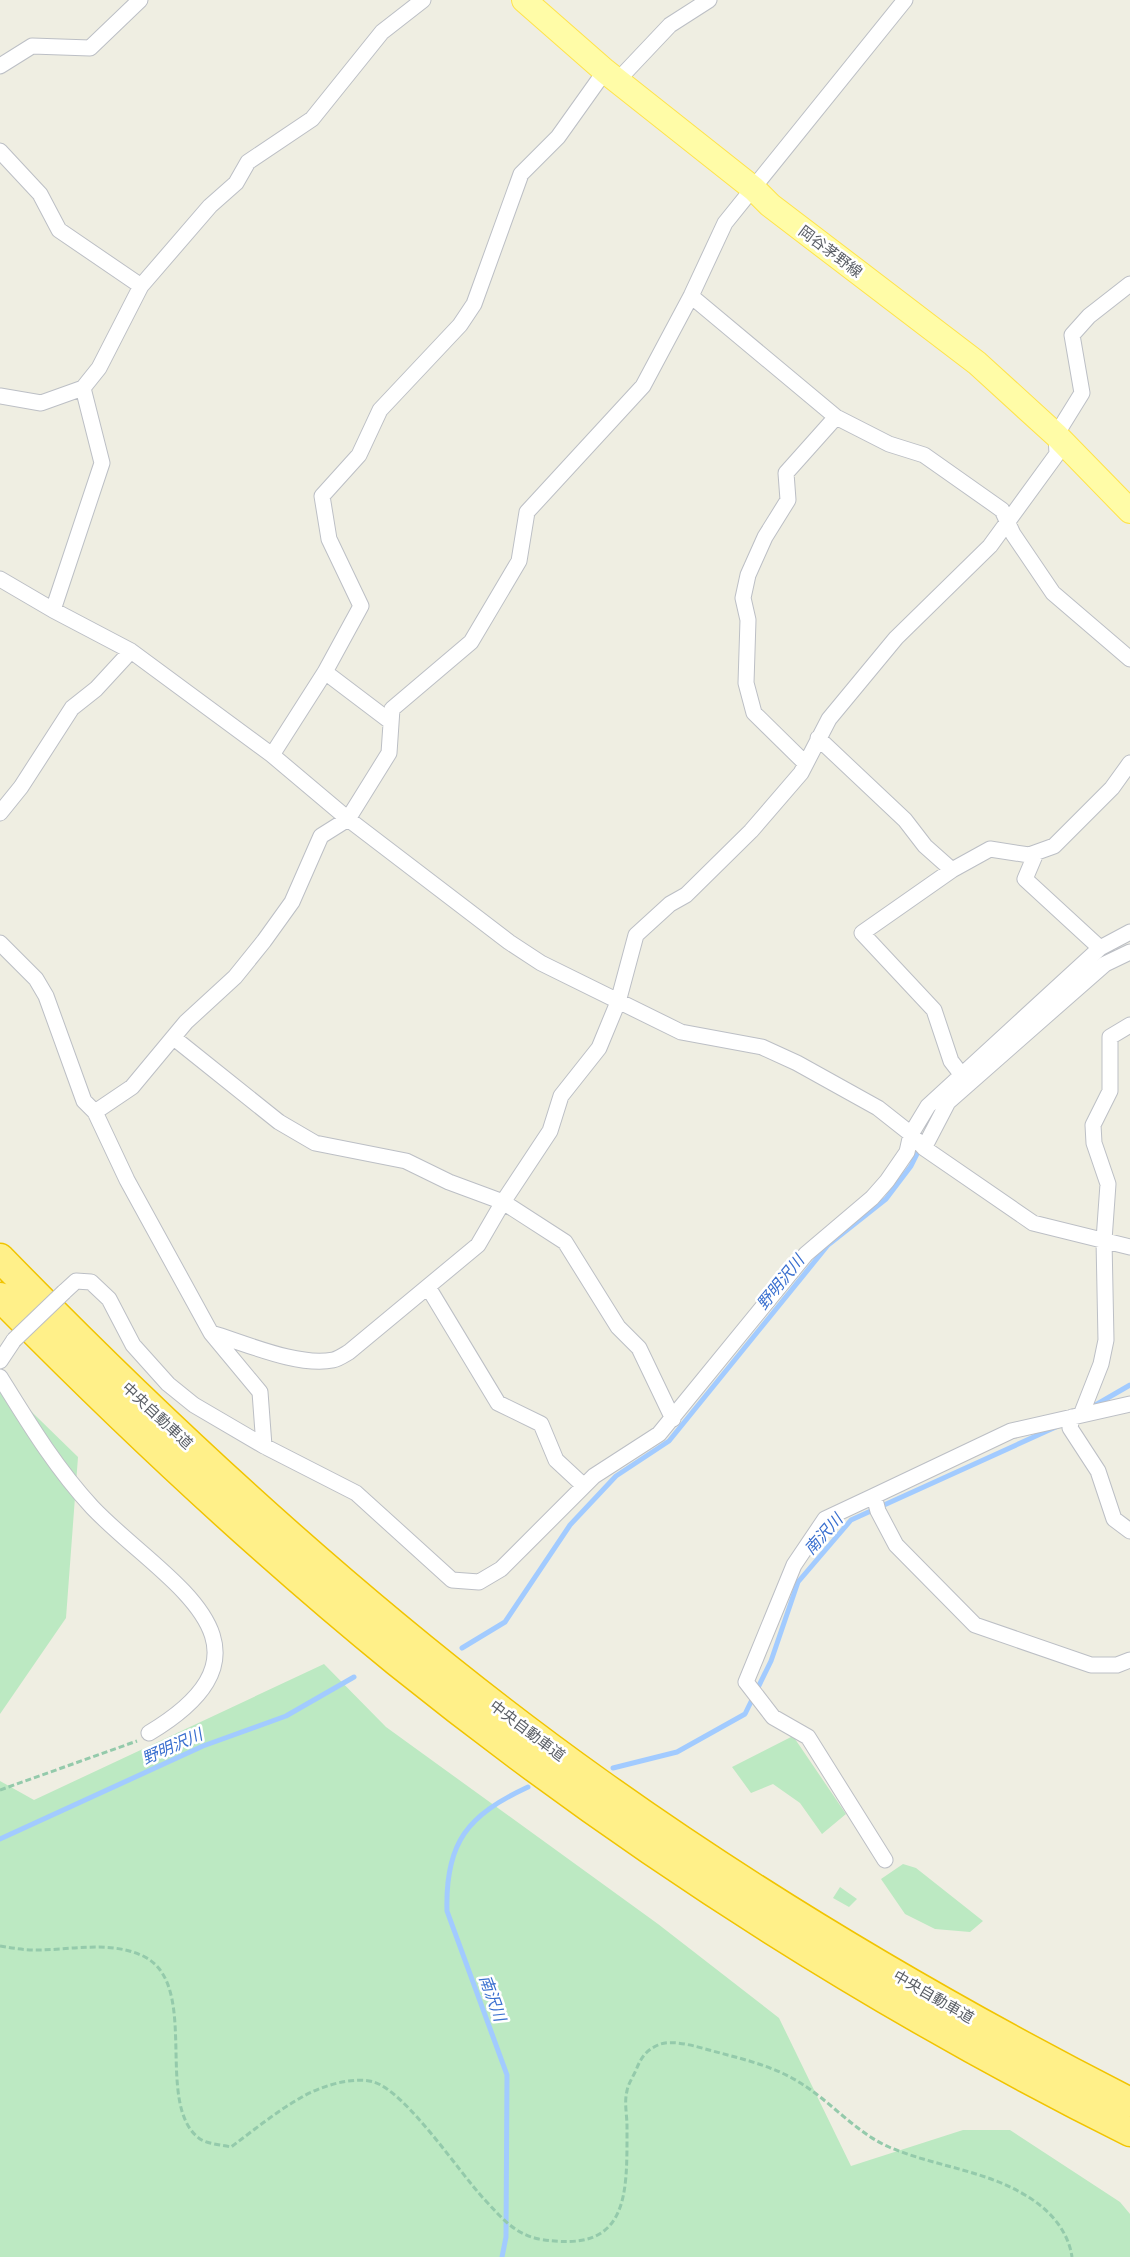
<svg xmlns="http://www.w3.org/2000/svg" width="1130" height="2257" viewBox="0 0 1130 2257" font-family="'Noto Sans','Noto Sans JP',sans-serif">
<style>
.green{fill:#bce9c2}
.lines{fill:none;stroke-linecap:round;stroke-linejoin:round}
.stream{stroke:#a2cbff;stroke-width:5}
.minor-casing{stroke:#bcbfc5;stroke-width:17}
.primary-casing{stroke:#ffe34b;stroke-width:26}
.motorway-casing{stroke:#f1c400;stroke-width:31}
.path{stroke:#94caab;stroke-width:3;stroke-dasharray:6 3;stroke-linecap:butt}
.minor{stroke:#fff;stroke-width:15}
.primary{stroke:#fffca7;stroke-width:24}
.motorway{stroke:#fff089;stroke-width:28}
.minor-bridge-casing{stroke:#bcbfc5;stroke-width:17;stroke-linecap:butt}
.minor-bridge{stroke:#fff;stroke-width:15}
.labels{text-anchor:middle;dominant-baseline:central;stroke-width:5;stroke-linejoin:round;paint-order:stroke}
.street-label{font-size:15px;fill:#5a5e65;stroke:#fff}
.water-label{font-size:16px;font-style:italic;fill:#396fcf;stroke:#fff}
</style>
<rect width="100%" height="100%" fill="#efeee2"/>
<path class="green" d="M0,1381l78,76 -12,161 -66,96z
M324,1664l62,63 272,197 121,94 72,148 112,-36h47l110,72 10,12v43h-1130v-476l34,19z
M793,1736l53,78 -24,20 -22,-31 -27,-19 -22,9 -19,-26z
M903,1864l13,4 67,53 -13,11 -35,-3 -30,-15 -24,-35z
M840,1887l17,12 -8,8 -16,-9z"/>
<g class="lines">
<path class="stream" d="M1092,1407l38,-22
M462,1648l43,-26 65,-97 46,-49 53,-35 159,-196 58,-46 25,-33 9,-18
M613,1768l64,-16 68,-38 26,-53 27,-79 53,-62 207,-94
M0,1839l203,-93 83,-30 68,-39
M502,2257l4,-20 1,-162 -60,-164c-2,-69 21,-96 81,-124"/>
<g class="minor-casing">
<path id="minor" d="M0,66l32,-20 58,2 50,-48
M617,81l53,-56 39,-25
M0,151l40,43 19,36 82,56
M691,296l145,121 53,27 35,11 78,55 11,24 40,59 77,66
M0,396l41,7 42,-15 16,-20 42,-82 69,-80 26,-23 12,-21 64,-43 70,-87 41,-32
M0,579l53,31 78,41 141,104 76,64 161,123 32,21 140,69 81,15 35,16 81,45 33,26 13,14 109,75 97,24
M53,610l49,-147 -19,-75
M325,672l66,50
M818,738l87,82 20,26 27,24 38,-21 39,6 25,-9 58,-58 18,-25
M272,755l53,-83 36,-66 -32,-67 -7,-43 37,-41 21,-45 80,-85 14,-21 47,-130 37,-37 47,-66
M805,763l-51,-50 -8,-30 2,-63 -5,-22 5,-23 17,-38 23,-37 -2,-27 50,-56
M0,813l21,-26 51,-79 24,-19 35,-38
M1036,853l-11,26 75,69
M952,870l-90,63 72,77 17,51 10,13
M0,943l36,36 10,17 38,105 11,11 32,68 84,153 49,59 4,54
M174,1038l105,84 36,21 91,18 43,21 54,20 62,40 53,85 21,21 34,71
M95,1112l37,-25 54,-65 49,-45 29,-36 28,-39 29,-66 27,-17 41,-66 3,-44 79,-67 48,-81 8,-49 116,-126 48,-90 34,-73 180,-223
M924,1148l24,-46 157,-138 25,-12
M428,1287l70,116 43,21 15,36 28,26
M64,1292l12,-11 15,1 18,17 24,46 35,39 26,21 70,41 92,47 96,87 27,2 22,-13 93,-93 65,-42 147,-180 66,-56 15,-17 20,-29 4,-18 17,-28 172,-158 30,-16
M211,1333c34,10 87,34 122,27 5,-1 11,-5 16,-8l129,-107 25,-43 47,-71 11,-35 38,-48 19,-46 18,-67 34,-31 16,-9 65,-64 50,-58 28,-54 67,-81 94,-92 67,-92 -1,-19 26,-42 -10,-58 17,-19 41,-32
M0,1361l14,-21
M0,1377c28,45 55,90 92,130 68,72 205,137 57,226
M1130,1404l-119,27 -137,65 4,15 18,34 79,80 116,40h26l13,-5
M1081,1415l20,-51 5,-24 -2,-100 4,-56 -14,-41 -1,-18 17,-34v-54l20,-12
M1072,1417l-2,11 28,43 16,48 16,12
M874,1496l-49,23 -31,46 -48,117 27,35 35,20 77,123"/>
</g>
<g class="primary-casing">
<path id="primary" d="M524,0l81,71 149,118 16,16 207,158 79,72 74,76"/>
</g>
<g class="motorway-casing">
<path id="motorway" d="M0,1258c185,190 383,371 599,525 168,120 347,225 531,319
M0,1297c126,128 257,251 397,365 226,182 473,340 733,470"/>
</g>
<path class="path" d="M0,1790l137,-49
M0,1946c12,2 24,4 36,4 36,0 76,-10 109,7 56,30 8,148 55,182 8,5 22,6 31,8 23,-17 46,-36 71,-50 19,-11 51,-21 72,-15 33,11 85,90 110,117 17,18 30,35 55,40 91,16 88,-44 88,-113 0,-11 -3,-24 0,-35 1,-7 6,-14 9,-21 5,-12 9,-19 22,-25 13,-6 37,1 51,5 33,9 67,16 96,36 29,19 52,47 84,61 44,19 95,23 136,48 24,14 43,35 47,62"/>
<use href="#minor" class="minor"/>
<use href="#primary" class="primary"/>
<use href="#motorway" class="motorway"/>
<g class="minor-bridge-casing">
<path id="minor-bridge" d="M14,1340l50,-48"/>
</g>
<use href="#minor-bridge" class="minor-bridge"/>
</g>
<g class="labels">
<g class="street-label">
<text transform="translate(831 251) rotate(37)">岡谷茅野線</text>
<text transform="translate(158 1415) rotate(43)">中央自動車道</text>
<text transform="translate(528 1730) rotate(37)">中央自動車道</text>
<text transform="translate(934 1996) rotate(30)">中央自動車道</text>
</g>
<g class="water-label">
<text transform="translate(780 1282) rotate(-51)">野明沢川</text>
<text transform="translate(823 1534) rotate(-48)">南沢川</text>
<text transform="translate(172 1746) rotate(-24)">野明沢川</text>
<text transform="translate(493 1998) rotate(70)">南沢川</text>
</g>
</g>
</svg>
